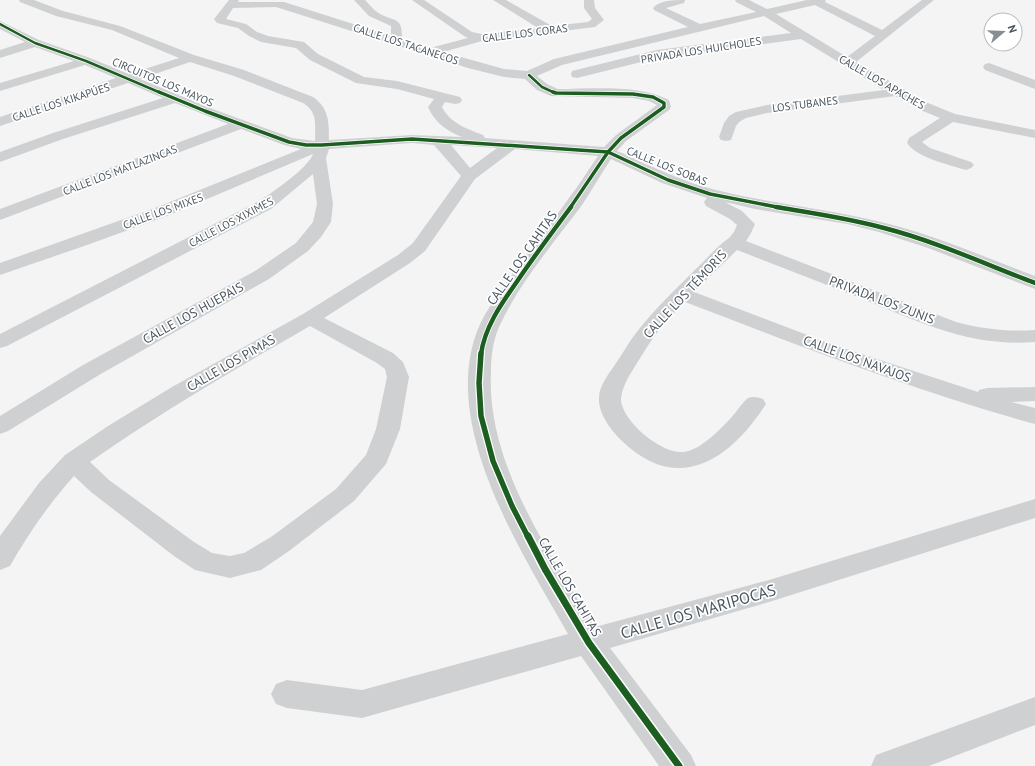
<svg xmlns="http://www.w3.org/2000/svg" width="1035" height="766" viewBox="0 0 1035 766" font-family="'PT Sans',sans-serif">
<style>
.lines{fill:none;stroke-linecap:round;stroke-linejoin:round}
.minor{fill:#ced0d2;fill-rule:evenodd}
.cycleway-far4-casing{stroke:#fff;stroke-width:4}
.cycleway-far3-casing{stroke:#fff;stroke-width:5}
.cycleway-far2-casing{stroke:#fff;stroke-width:6}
.cycleway-far1-casing{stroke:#fff;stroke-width:8}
.cycleway-casing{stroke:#fff;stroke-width:10}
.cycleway-far4{stroke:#1b5e20;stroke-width:2.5}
.cycleway-far3{stroke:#1b5e20;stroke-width:3.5}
.cycleway-far2{stroke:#1b5e20;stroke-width:4.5}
.cycleway-far1{stroke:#1b5e20;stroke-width:5.5}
.cycleway{stroke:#1b5e20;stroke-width:7}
.labels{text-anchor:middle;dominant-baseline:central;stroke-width:3.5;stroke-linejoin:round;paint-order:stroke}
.far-street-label{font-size:11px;fill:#4a5661;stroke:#fff}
.street-label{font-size:13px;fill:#4a5661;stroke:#fff}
.near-street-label{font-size:16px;fill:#4a5661;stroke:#fff}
</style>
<rect width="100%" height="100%" fill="#f4f4f4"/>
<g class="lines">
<path class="minor" d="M19,0h15l29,11 57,15 74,29 50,15 69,27c16,11 16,25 16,43l83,-5 50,2c-15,-6 -27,-14 -34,-30l6,-8 -37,-10 -41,-6 -46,-23 -14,-12 -35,-6 -12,-6 -11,-8 -21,-5 -3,-4 15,-19h10l-1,2h46l107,34v-10l-22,-10 -15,-16h11c4,4 8,9 12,12 16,11 26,2 25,28l28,8 38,-10 -4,-2 -52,-36h12l48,32 10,2 56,-6 -45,-28h13l46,26 36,-4 4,-3 -8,-11v-8h10l1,8 9,12 -9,7 -113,14 -39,11 61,17 23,2 27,-12 134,-32 -34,-17 -1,-2c7,-8 20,-8 32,-8l-1,3 -18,5 34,16 56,-12 -20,-10 -1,-2h14l18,9 40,-9h19l-1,2 57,28 40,-30h12l-78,62 72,41 27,11 80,16v8l-82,-16 -31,20 8,6 41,14 3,3 -3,3 -5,2c-17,-5 -50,-13 -59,-27l2,-5 31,-20 -22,-9 -23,-13 -128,17 -21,5 -7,4 -3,4 -5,14 -5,1 -5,-1 -2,-3 5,-14 5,-7 7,-4 31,-7 117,-15 -83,-51 -144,19 -80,20 -5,-1 -1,-3 1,-3 85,-21 134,-17 -27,-17 -202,49 -25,11 10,8 11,5c34,0 81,-5 111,11l2,7 -2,3 -43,31 -9,10c33,14 65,31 99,39 57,14 116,19 173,34 50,13 98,34 146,52v13l-107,-41 -49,-16 -32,-8 -92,-15 -30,-7 17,9 13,13 -4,9 -5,8 210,81c27,7 51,10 79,8v12c-67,5 -115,-20 -175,-44 -41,-16 -82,-32 -123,-48l-43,42 137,52 147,48 1,-2 8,-2 48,-1v14l-24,1 24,6v16c-120,-33 -235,-78 -350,-122 -13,13 -26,27 -36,42 -6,9 -12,19 -18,29 -5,8 -10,18 -10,28 3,22 41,53 62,51 18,-1 42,-27 53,-40 3,-4 8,-11 12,-14 5,-2 10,-1 15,1l3,5c-36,56 -88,92 -145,36 -10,-10 -23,-27 -22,-42 0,-12 9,-23 15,-32 8,-11 14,-23 22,-33 20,-26 44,-48 67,-71 8,-8 17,-18 26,-24l5,-6 3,-7 -7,-6 -24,-13 -2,-4 3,-4 -45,-15 -51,-24c-10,15 -19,31 -29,46 -29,39 -63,78 -83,122 -6,14 -8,29 -8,44 -5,92 58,181 104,256l174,-47 266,-81v19l-266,84 -159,46 81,107 5,11h-37l-78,-110 -219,62 -75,-10 -11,-4 -5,-10 5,-10 11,-4 75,10 206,-56c-46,-81 -129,-209 -90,-305 8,-20 23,-38 35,-56 18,-25 38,-49 56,-75 10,-13 19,-28 29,-42l-83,-7 -40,30 -50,72 -15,12 -86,55 69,35 10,9 6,15 -9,52 -14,35 -32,37 -65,50 -28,19 -31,8 -35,-8 -21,-14 -83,-64 -17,-16c-25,28 -46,58 -64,90l-10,4v-34l39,-53 26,-28 43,-29 64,-39 131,-73 95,-59 15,-12 48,-67 -27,-31 -22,-2 -83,6 -3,9 7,46 -2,18 -10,15 -13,14 -39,28 -170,96 -91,56 -8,3v-18l83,-51 172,-94 41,-28 17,-21 4,-18 -4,-30 -42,35 -264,137 -7,2v-14l259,-133c13,-8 49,-33 54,-47l-146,62 -80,29 -87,30v-12l155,-55 146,-59 -17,-4 -43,-16 -241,91v-11l228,-85 -53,-21 -112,36 -63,23v-10l53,-19 110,-35 -35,-15 -128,43v-9l116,-39 -31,-13 -85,26v-8l74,-22 -39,-14 -35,11v-8l25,-8 -25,-13v-8l39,19 51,18 39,16 50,-16 -67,-28 -56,-14 -36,-14zM815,5l60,31 -28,21 -71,-43zM276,7l192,61 36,9 21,2 12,11 14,6 82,2 16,3 8,4 -41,30 -12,12 -119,-9 -2,-3c-16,-6 -33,-12 -41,-28l3,-5 10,2 5,-1 2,-3 -2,-3 -63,-16 -33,-4 -46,-23 -14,-12 -36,-6 -11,-4 -11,-8 -20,-5 7,-11zM190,62l44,14 69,27c15,9 12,22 12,38l-23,-3 -82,-30 -70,-29zM451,145l46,3 -27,20zM310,326l67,37 8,6 2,8 -11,52 -10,26 -30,34 -65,48 -27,16 -14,3 -18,-3 -18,-11 -85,-62 -19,-18c71,-50 145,-93 220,-136z
M989,63l46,17v9l-50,-19 -2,-3 2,-3z
M1035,697v28l-106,41h-58l5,-11z"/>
<g class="cycleway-far4-casing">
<path id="cycleway-far4" d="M0,24l35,19 51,18 75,32
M529,75l13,12 13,6"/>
</g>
<g class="cycleway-far3-casing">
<path id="cycleway-far3" d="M159,92l46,19 84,31 17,3h16l90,-6 196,13 60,28 42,14 72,14
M553,92l3,1 77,1 20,3 11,6v4l-43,31 -13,14 -38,56"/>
</g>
<g class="cycleway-far2-casing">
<path id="cycleway-far2" d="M776,207c36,6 72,11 108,21 51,13 101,36 151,55
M481,354c4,-28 21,-51 37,-74 17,-25 35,-49 53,-73"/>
</g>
<g class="cycleway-far1-casing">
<path id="cycleway-far1" d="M481,353l-2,30 2,33 12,45 19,45 16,31"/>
</g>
<g class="cycleway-casing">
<path id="cycleway" d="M528,536l17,33 44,74 90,123"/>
</g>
<use href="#cycleway-far4" class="cycleway-far4"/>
<use href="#cycleway-far3" class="cycleway-far3"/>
<use href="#cycleway-far2" class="cycleway-far2"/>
<use href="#cycleway-far1" class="cycleway-far1"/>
<use href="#cycleway" class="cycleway"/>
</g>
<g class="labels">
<g class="far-street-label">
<text transform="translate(525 33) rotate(-7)">CALLE LOS CORAS</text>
<text transform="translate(406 44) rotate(18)">CALLE LOS TACANECOS</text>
<text transform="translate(701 50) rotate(-9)">PRIVADA LOS HUICHOLES</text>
<text transform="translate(163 82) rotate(23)">CIRCUITOS LOS MAYOS</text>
<text transform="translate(882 82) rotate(30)">CALLE LOS APACHES</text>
<text transform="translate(61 102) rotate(-18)">CALLE LOS KIKAPÚES</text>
<text transform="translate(805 104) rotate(-7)">LOS TUBANES</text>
<text transform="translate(667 166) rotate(22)">CALLE LOS SOBAS</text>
<text transform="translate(120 170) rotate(-21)">CALLE LOS MATLAZINCAS</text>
<text transform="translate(163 211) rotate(-20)">CALLE LOS MIXES</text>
<text transform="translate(231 222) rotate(-28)">CALLE LOS XIXIMES</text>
</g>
<g class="street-label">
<text transform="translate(522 258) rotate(-55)">CALLE LOS CAHITAS</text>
<text transform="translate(685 294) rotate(-47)">CALLE LOS TÉMORIS</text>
<text transform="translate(882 300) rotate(21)">PRIVADA LOS ZUNIS</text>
<text transform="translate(193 313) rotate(-29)">CALLE LOS HUEPAIS</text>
<text transform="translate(857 359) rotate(20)">CALLE LOS NAVAJOS</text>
<text transform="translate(231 363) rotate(-30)">CALLE LOS PIMAS</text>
<text transform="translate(570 587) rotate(60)">CALLE LOS CAHITAS</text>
</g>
<g class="near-street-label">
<text transform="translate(698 611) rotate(-16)">CALLE LOS MARIPOCAS</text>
</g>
</g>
<g transform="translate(1003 32) rotate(71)"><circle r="19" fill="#ffffff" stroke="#b7bbc0"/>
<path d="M0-3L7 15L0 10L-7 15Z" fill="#868d94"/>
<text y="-6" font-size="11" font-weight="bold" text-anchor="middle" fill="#4a5661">N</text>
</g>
</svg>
